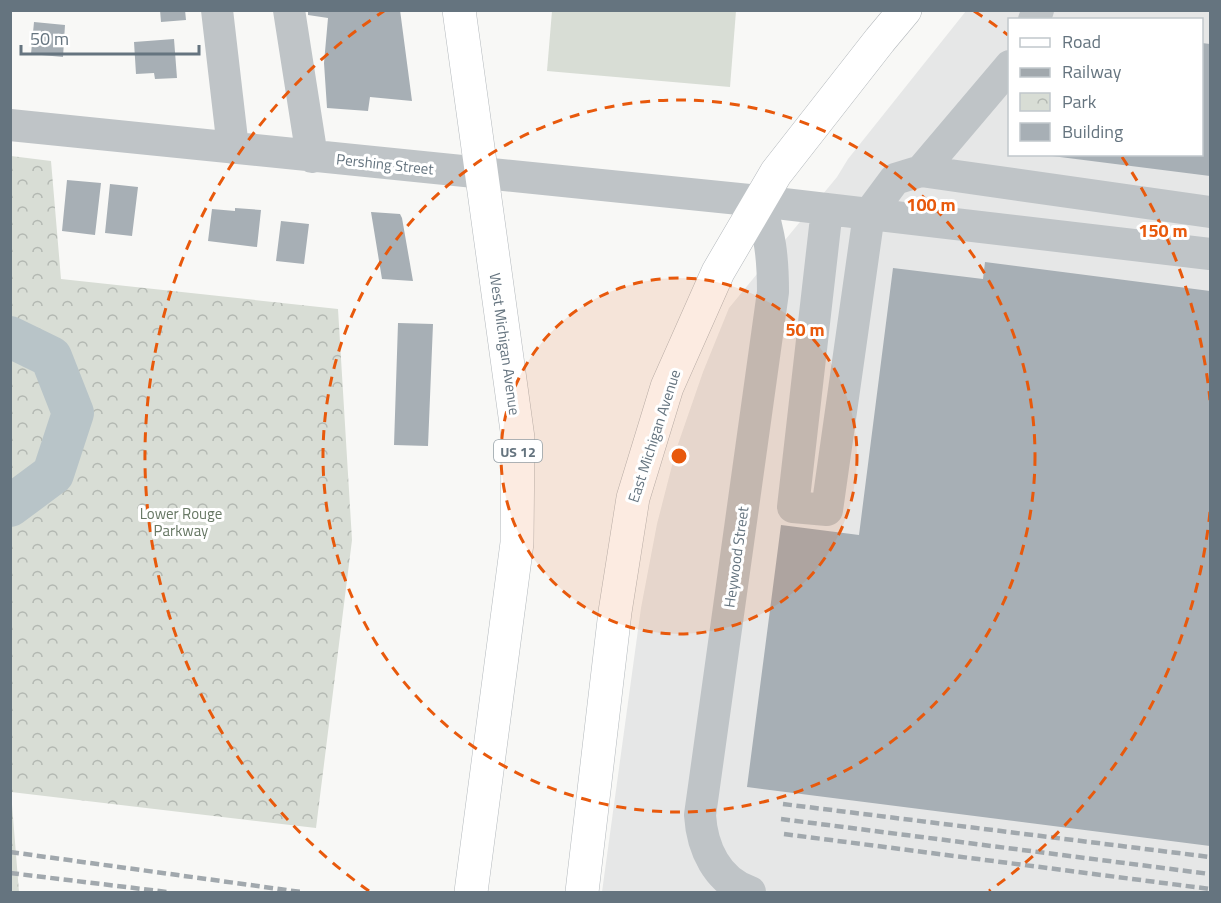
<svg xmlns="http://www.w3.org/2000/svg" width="1221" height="903" viewBox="0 0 1221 903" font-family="'Titillium Web',sans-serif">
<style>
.built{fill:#e6e7e7;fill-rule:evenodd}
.park{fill:url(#park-crowns)}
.garden{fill:#d8ddd5}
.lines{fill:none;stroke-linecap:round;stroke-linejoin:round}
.river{stroke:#b8c4c8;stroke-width:42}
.building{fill:#a7afb5}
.major-casing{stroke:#b3b8bc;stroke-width:34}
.minor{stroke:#bfc4c7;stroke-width:32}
.major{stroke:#fff;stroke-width:33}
.rail{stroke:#a1a8ad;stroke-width:4.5;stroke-dasharray:9 4.5;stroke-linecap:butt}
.ring{fill:none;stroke:#e8590c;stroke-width:3;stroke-dasharray:10 8}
.labels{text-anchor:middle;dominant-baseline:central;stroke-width:6;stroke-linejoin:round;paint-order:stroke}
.shield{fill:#fff;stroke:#939ea5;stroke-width:1.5}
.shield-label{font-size:14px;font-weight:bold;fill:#65747f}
.street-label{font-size:15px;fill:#65747f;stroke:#fff}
.park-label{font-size:15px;fill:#677864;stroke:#fff}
.centre{fill:#e8590c;stroke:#fff;stroke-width:3}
.ring-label{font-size:18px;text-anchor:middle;font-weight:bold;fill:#e8590c;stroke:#fff;stroke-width:6;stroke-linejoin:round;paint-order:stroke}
</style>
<defs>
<pattern id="park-crowns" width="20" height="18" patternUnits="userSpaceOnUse" patternTransform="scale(1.5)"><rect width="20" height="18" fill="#d8ddd5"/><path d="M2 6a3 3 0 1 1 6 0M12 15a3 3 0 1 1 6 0" fill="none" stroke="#b3b8b2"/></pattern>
</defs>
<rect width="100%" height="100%" fill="#f8f8f6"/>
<path class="built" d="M966,11h244v881h-608l39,-284 16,-84 19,-74 27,-78 26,-64 108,-131 11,-18zM1010,20h192v134h-192z"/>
<path class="park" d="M11,156l40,5 10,118 277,30 14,231 -36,288 -305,-36 8,100h-8z"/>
<path class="garden" d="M552,11h184l-6,76 -183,-16z"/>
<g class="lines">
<path class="river" d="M10,337l41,20 22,56 -20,61 -43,32"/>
</g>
<path class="building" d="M160,10h25l1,10 -25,2z
M308,10h92l12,91 -42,-4 -2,14 -41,-3 -3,-45 4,-45 -20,-3z
M34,22l31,3 -2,32 -32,-3z
M174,39l3,39 -22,1 -1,-6 -18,1 -2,-32z
M1202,43l8,1v132l-158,-20 150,-2z
M67,180l34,3 -6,52 -33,-4z
M110,184l28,3 -6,49 -27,-3z
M235,208l26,2 -4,37 -49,-6 4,-32 23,2z
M371,212l29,2 2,4 11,63 -31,-2z
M281,221l28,3 -5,40 -28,-3z
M985,262l225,29v555l-463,-59 34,-262 78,10 34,-267 90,11z
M398,323l35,1 -5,122 -34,-1z"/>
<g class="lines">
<g class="major-casing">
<path id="major" d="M459,10l59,428 -1,105 -46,349
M582,892l33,-280 18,-114 34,-111 51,-115 58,-99 104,-133 25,-30"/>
</g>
<path class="minor" d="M217,10l16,138
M289,10l23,147
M1034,20l4,-10
M10,125l749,76 451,53
M921,171l89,-105
M827,209l-34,298 34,3 42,-296 26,-35 26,-8 289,41
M750,892c-33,-11 -48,-44 -50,-77l73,-523c0,-36 -3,-57 -14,-91"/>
<use href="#major" class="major"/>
<path class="rail" d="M783,804l427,53
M781,819l429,55
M784,834l426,55
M10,852l291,40
M10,873l157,19"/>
</g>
<circle cx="679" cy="456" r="178" fill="#e8590c" fill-opacity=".12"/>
<g class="ring">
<circle cx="679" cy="456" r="178"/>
<circle cx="679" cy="456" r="356"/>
<path d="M1210 512A534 534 0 0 1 989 891M369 891A534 534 0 0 1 384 11M974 11A534 534 0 0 1 1008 35M1122 157A534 534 0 0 1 1210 400"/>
</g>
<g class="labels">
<rect class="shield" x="494" y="440" width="48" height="22" rx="4.5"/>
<g class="shield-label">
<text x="518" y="451">US 12</text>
</g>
<g class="street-label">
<text transform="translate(385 164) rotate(6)">Pershing Street</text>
<text transform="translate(505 344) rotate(82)">West Michigan Avenue</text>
<text transform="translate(654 436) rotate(-72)">East Michigan Avenue</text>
<text transform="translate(736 557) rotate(-82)">Heywood Street</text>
</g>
<g class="park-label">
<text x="181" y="513">Lower Rouge<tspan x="181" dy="17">Parkway</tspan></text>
</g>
</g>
<circle cx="679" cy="456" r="9" class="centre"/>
<g class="ring-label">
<text x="931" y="211">100 m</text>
<text x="1163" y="237">150 m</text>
<text x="805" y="336">50 m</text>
</g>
<rect width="1221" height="903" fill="none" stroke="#65747f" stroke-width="24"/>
<rect x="1008" y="18" width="195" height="138" fill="#ffffff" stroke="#c1c7cc" stroke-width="1.5"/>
<rect x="1020" y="38" width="30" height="9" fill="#ffffff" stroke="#c1c7cc" stroke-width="1.5"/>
<text x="1062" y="48" font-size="18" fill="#65747f">Road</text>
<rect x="1020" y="68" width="30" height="9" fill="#a1a8ad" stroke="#c1c7cc" stroke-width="1.5"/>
<text x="1062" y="78" font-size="18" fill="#65747f">Railway</text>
<rect x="1020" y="93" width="30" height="18" fill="url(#park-crowns)" stroke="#c1c7cc" stroke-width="1.5"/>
<text x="1062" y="108" font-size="18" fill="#65747f">Park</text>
<rect x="1020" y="123" width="30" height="18" fill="#a7afb5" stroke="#c1c7cc" stroke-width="1.5"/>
<text x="1062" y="138" font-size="18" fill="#65747f">Building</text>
<path d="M21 45v9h178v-9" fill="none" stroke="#65747f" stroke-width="3"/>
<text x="30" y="45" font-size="18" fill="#65747f" stroke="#ffffff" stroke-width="4.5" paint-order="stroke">50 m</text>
</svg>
